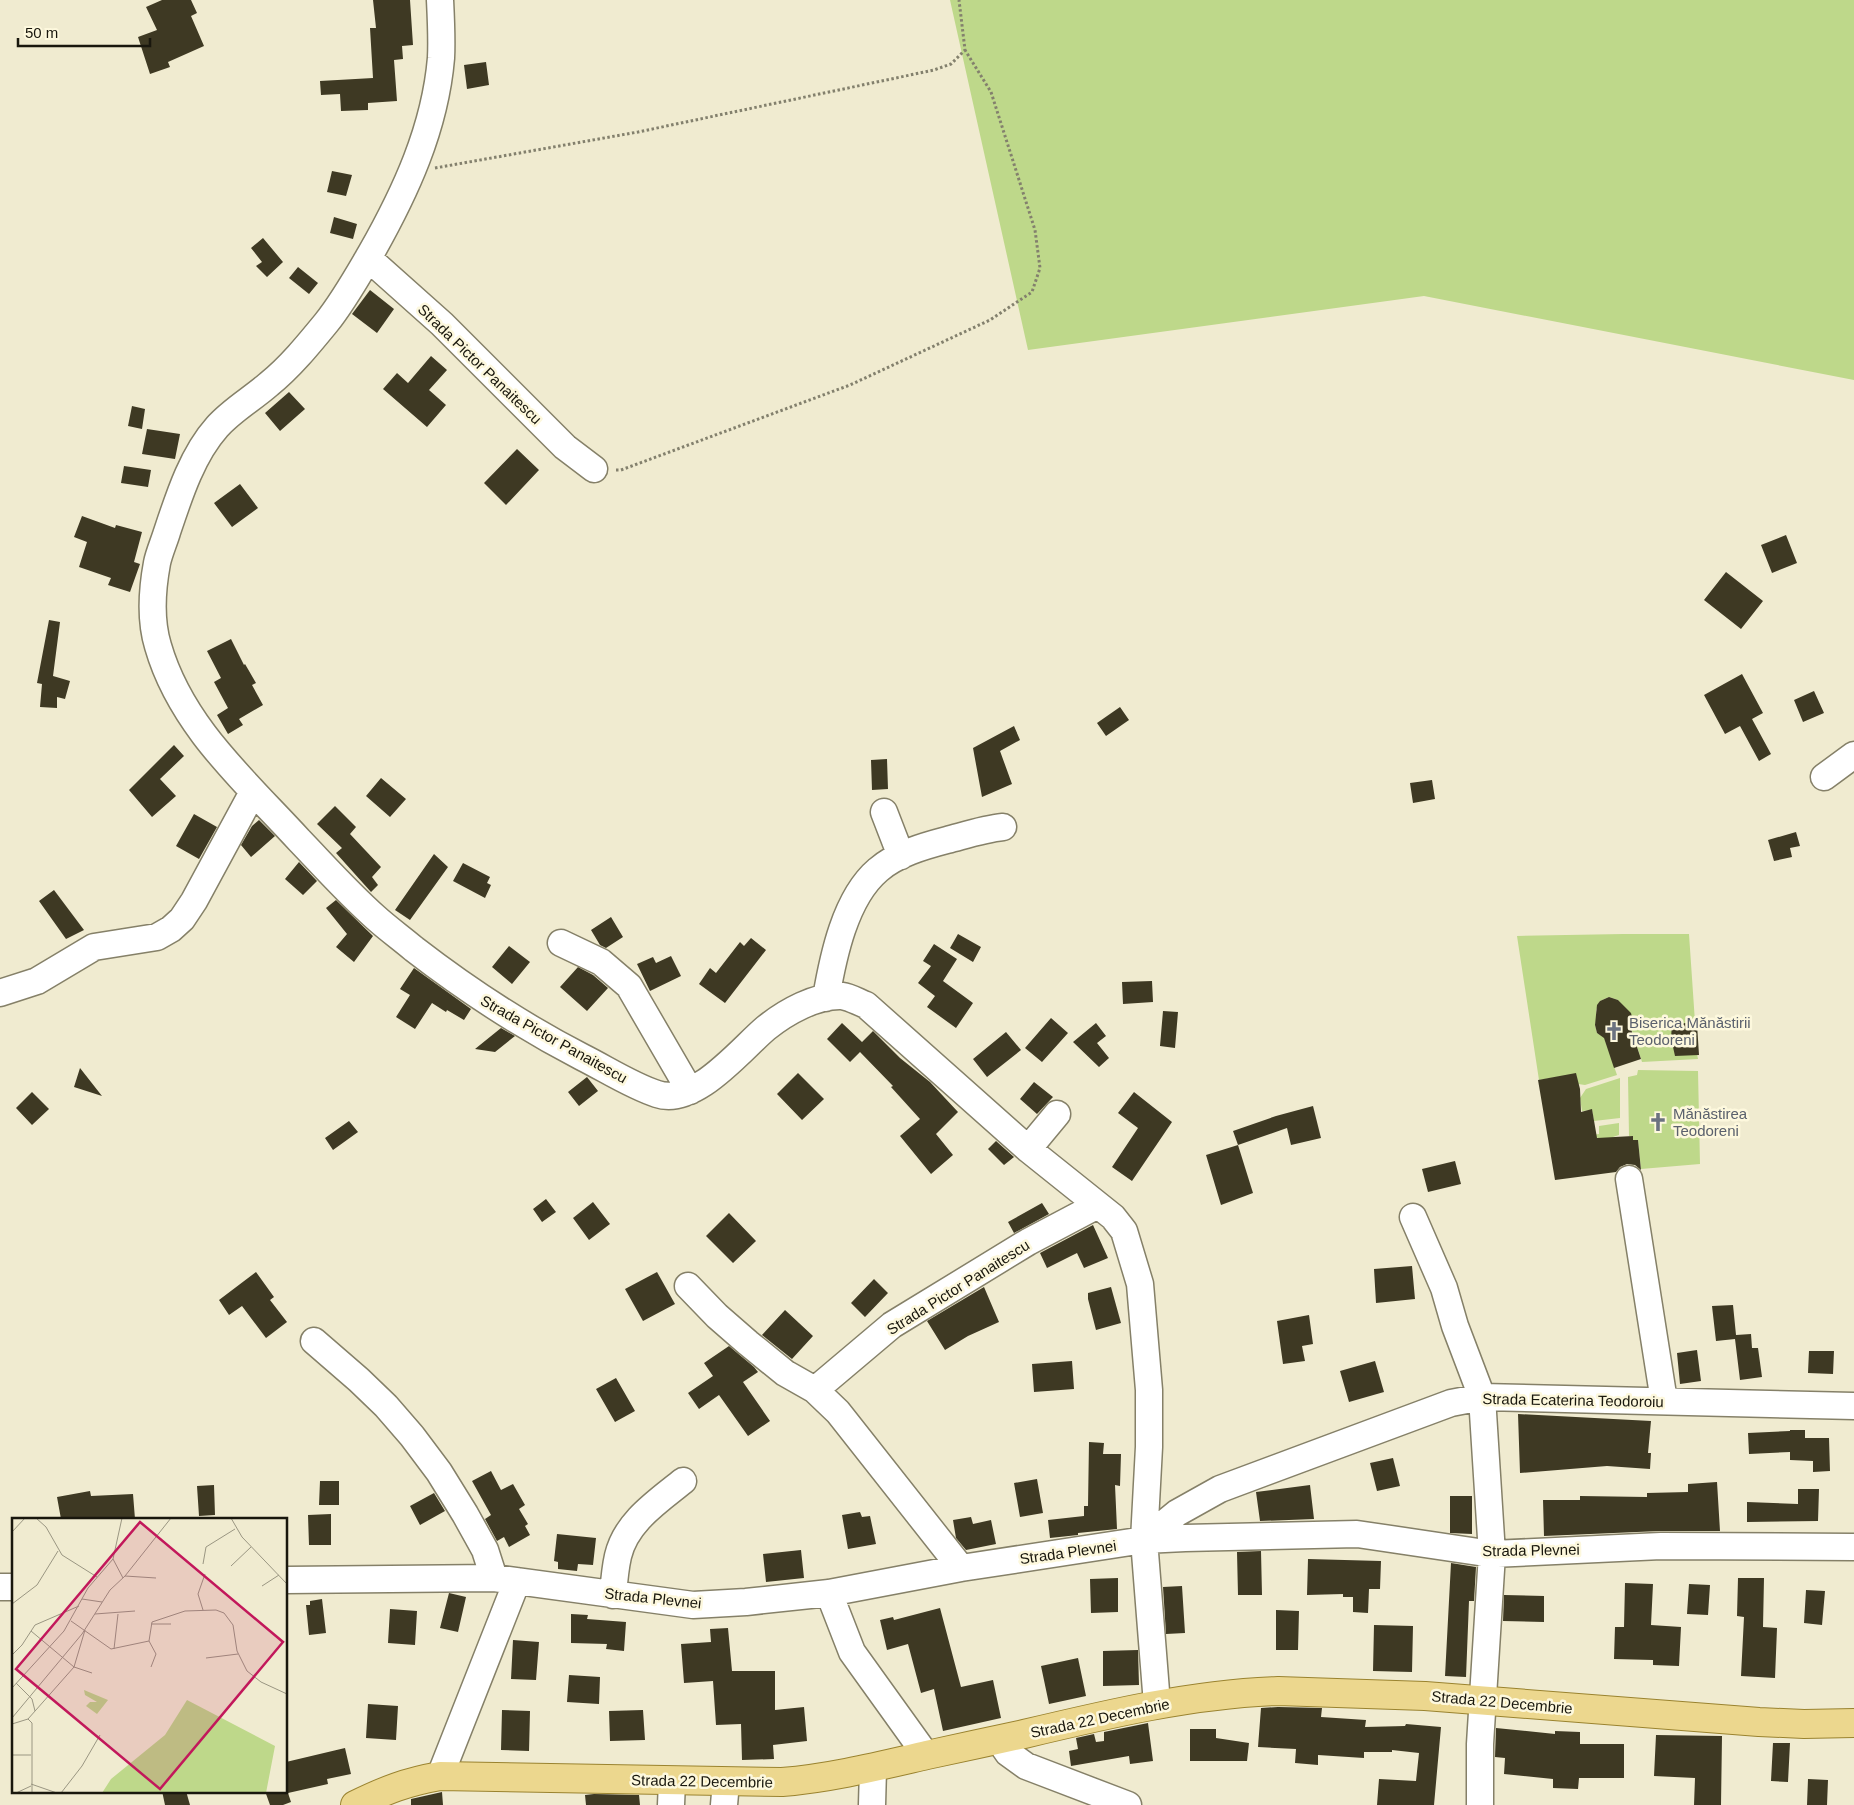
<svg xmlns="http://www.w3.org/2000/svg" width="1854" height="1805" viewBox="0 0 1854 1805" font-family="Arial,sans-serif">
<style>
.green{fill:#bed88a}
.building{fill:#3e3923}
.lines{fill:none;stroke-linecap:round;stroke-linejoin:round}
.minor-casing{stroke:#858068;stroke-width:29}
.major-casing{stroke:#9a832f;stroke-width:30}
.path{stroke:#83806d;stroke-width:3;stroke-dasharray:2.5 2.5;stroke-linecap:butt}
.minor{stroke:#fff;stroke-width:26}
.major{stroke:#ecd78e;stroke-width:28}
.labels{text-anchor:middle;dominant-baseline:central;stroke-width:5;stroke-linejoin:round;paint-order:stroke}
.street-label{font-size:15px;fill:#19170d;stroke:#fdf8dd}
.worship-label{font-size:15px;fill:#5b616d;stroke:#fdf8dd;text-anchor:start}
.inset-road{fill:none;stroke:#9a9682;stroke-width:1}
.view{fill:#c2185b;fill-opacity:0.15;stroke:#c2185b;stroke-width:2.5}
.inset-edge{fill:none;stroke:#19170d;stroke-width:2.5}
</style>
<rect width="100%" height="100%" fill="#f0ebd0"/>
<path class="green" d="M950,0h904v380l-430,-84 -396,54z
M1623,934h66l6,88 -22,2 2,31 22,-1 1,5 -56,3 -11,-34 1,-11 -14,-17 -9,-3 -9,4 -4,9 1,7 -2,8 2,8 7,4 13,38 -32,10 -7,-1 -2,-10 -37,6 -22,-144z
M1638,1070l60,1 2,93 -59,5 -3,-29h-5v-4h-4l-1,-59 9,-2z
M1620,1078v40l-26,3 -2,-11 -10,1 -2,-13 6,-9z
M1619,1123v12l-6,2v3l-29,-4 15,-2v-8z"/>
<path class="building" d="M162,0h29l6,13 -6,3 13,30 -36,16 2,5 -20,7 -12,-37 19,-7 -11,-23z
M373,0h37l3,45 -11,1 1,13 -9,1 3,41 -29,2v7l-27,1 -1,-17 -19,1 -1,-14 53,-3 -3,-50h6z
M486,62l3,23 -22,4 -3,-24z
M332,171l20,4 -6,21 -19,-4z
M334,217l23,7 -4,15 -23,-6z
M263,238l20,24 -16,15 -11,-11 6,-4 -11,-14z
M298,267l20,16 -9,11 -20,-16z
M370,290l24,19 -17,24 -25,-19z
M431,356l16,14 -18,20 17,15 -19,22 -44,-38 14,-16 11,10z
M289,392l16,17 -25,22 -15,-18z
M132,406l13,3 -3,20 -14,-3z
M147,429l33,5 -5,25 -33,-5z
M517,449l22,21 -33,35 -22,-22z
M124,466l27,4 -3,17 -27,-4z
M240,484l18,24 -26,19 -18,-24z
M82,516l33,12 1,-3 26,7 -8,30 6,2 -10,28 -22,-7 3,-7 -32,-11 8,-25 -13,-5z
M1786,535l11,28 -25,10 -11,-28z
M1726,572l37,29 -22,28 -37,-29z
M49,620l11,2 -7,54 17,5 -5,18 -8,-2v11l-17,-1 2,-23 -5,-1z
M231,639l13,26 1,-1 11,19 -4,2 11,20 -24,14 4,6 -15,9 -11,-19 11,-7 -14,-26 7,-4 -14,-27z
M1742,674l21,39 -11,6 19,35 -12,7 -19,-35 -15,8 -21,-39z
M1814,691l10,22 -21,9 -9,-22z
M1120,707l9,13 -23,16 -9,-13z
M1014,726l6,14 -20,11 12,33 -30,13 -9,-49z
M174,745l10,11 -24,23 16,17 -24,21 -23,-27z
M887,759l1,30 -16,1 -1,-30z
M381,778l25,21 -16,18 -24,-21z
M1432,780l3,19 -22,4 -3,-20z
M335,806l21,21 -6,7 31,33 -9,10 6,8 -7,7 -35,-39 6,-5 -25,-24z
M194,814l23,13 -18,32 -23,-13z
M259,820l16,16 -24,21 -10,-12 11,-19z
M1796,832l4,14 -10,2 2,9 -18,4 -6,-21z
M434,854l14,13 -38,53 -15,-10z
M299,862l18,19 -14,14 -18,-16z
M463,863l27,14 -3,6 4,2 -6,13 -32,-17z
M54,890l30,40 -18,9 -27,-38z
M336,900l37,36 -19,26 -18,-15 11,-13 -21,-26z
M611,917l12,20 -17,11 -6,-3 -9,-15z
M958,934l23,13 -8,15 -23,-14z
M751,938l15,12 -41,53 -26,-19 11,-16 6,5 24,-31 4,4z
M934,944l23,15 -14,22 30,22 -17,25 -29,-21 8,-11 -17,-13 13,-17 -8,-5z
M509,946l21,16 -18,22 -20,-17z
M671,956l10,20 -31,15 -13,-27 16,-7 3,6z
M578,967l15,8 15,13 -21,23 -27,-24z
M414,968l57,41 -7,11 -17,-10 -1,2 -14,-9 -17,26 -19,-12 14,-22 -10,-6z
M1152,981l1,21 -30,2 -1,-22z
M1609,997l9,3 13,13 2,8 -2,8 10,30 -27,9 -10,-30 -7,-5 -2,-8 2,-20 3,-4z
M1163,1011l15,1 -3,36 -15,-2z
M1051,1018l17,15 -26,29 -17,-14z
M842,1023l20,19 11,-11 27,27 30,24 28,30 -22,22 17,21 -22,19 -31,-38 20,-17 -29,-32 2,-1 -33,-34 -10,10 -23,-23z
M1096,1023l10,13 -9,7 12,15 -10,9 -26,-25z
M1686,1023l11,1 2,31 -24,1 -4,-18 1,-14z
M501,1028l14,8 -20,16 -20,-3z
M1006,1032l15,18 -34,27 -14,-18z
M80,1068l22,28 -28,-9z
M798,1073l26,26 -22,21 -25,-26z
M1576,1073l4,16 1,23 11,-3 5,29 36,-2v4h5l3,30 -6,-5 -8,-1 -7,3 -4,5 -61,8 -17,-100z
M587,1077l11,14 -19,15 -11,-14z
M1034,1082l19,15 -16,17 -17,-15z
M32,1092l17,17 -17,16 -16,-17z
M1134,1092l38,30 -40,59 -20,-14 26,-39 -20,-15z
M1313,1106l8,32 -30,7 -4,-17 -49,17 -5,-14 43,-15z
M349,1121l9,11 -25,18 -8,-12z
M996,1141l18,16 -10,8 -16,-16z
M1238,1145l15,48 -32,12 -15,-50z
M1455,1161l6,23 -33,8 -6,-23z
M546,1199l10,13 -14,10 -9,-13z
M593,1202l17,22 -21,16 -16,-22z
M1042,1203l7,11 -35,19 -6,-11z
M729,1213l27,28 -23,22 -27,-27z
M1093,1225l15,33 -24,10 -7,-15 -30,15 -7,-15z
M1412,1266l3,33 -39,4 -2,-34z
M256,1272l18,25 -4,3 17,22 -21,16 -24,-32 -13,9 -10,-15z
M657,1272l18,32 -32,17 -18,-32z
M874,1279l14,14 -23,24 -14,-14z
M984,1287l15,35 -31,14 -23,14 -18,-29z
M1111,1287l10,36 -25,7 -8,-31v-6z
M1733,1305l3,30 15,-1 1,14h6l4,29 -22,3 -5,-41 -19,2 -4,-35z
M785,1310l28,26 -21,23 -30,-24z
M1309,1315l4,29 -11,2 3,15 -22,3 -6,-43z
M729,1346l25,21 4,5 -15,10 27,39 -22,15 -29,-41 -20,14 -11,-16 25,-17 -9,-13z
M1697,1350l4,31 -21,3 -3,-31z
M1809,1351h25l-1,23 -25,-1z
M1072,1361l2,28 -40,3 -2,-28z
M1375,1361l9,31 -35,10 -9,-31z
M616,1378l19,33 -20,11 -19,-33z
M1518,1414l133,7 -3,32h3l-1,16 -43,-3 -87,7z
M1790,1430h15v8h24l1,33 -17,1v-11l-23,-1v-8l-41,2 -1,-21 42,-2z
M1089,1442l15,1 -1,11h18l-1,32 -5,-1 2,44 -39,4v2l-28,3 -2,-18 36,-4v-10h4z
M1393,1458l7,28 -23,5 -7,-28z
M491,1471l10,19 12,-6 12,21 -6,4 9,15 -3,2 5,9 -21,12 -5,-10 -7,4 -12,-22 6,-4 -19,-34z
M1037,1479l6,34 -23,4 -6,-34z
M320,1481h19v24h-20z
M1717,1482l3,49h-60l-116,5 -1,-36h37v-4l67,1v-4l41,-1v-8z
M214,1485l1,30 -16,1 -2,-30z
M1310,1485l4,34 -54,2 -4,-29z
M1798,1489h21l-1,32 -71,1v-20l51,2z
M90,1491l1,5 42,-2 2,25h-74l-4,-22z
M434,1493l11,18 -25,14 -10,-19z
M1450,1496h22v38l-22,-1z
M860,1512l2,5 8,-1 6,28 -28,5 -6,-34z
M331,1514v31h-22l-1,-30z
M971,1517l2,7 18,-4 5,24 -30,6 -10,-12 -3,-18z
M557,1534l39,4 -3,27 -15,-1 -1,7 -19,-2v-7l-4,-1z
M801,1550l3,28 -38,4 -3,-28z
M1261,1551l1,44h-24l-1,-43z
M1308,1559l73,2 -1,28h-11l-1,24 -15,-1v-15h-10v-3l-36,1z
M1451,1563l25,4 -2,34h-5l-3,76 -21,-1z
M1118,1578v34l-27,1 -1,-34z
M1738,1578h26l-1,49 14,1 -2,50 -34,-2 3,-59 -7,-1z
M1625,1583l28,1 -2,41 30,2 -2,39 -26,-1v-5l-39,-1 1,-32h9z
M1689,1584l21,1 -2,30 -21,-1z
M1182,1586l3,47 -19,1 -3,-47z
M1806,1590l19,1 -3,34 -18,-2z
M449,1593l17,4 -8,35 -18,-4z
M1504,1595l40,1v26l-41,-1z
M322,1599l4,34 -17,2 -3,-30h4v-4z
M940,1608l21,79 32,-7 8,38 -58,13 -9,-42 -13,4 -13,-49 -21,6 -7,-30 13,-3 1,3z
M390,1609l27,2 -2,34 -27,-2z
M1276,1610l23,1 -1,39h-22z
M571,1614l17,1 -1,4 39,3 -2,29 -18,-2 1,-5 -36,-1z
M1374,1625l39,1 -1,46 -39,-1z
M728,1628l4,43h43v39l29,-3 3,34 -34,4 1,14 -32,1 -1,-36 -25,1 -3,-44 -29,2 -3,-39 30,-2 -1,-13z
M513,1640l26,2 -3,38 -25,-1z
M1138,1650l1,35 -36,1v-35z
M1078,1658l8,38 -37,8 -8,-38z
M569,1675l31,2 -1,27 -32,-2z
M368,1704l30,2 -2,34 -30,-2z
M1278,1707l44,1 -1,9 45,3 -1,7 40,-1 1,-2 35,3 -7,78h-57l2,-26 37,2 3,-28 -27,-3v2h-28v6l-46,-3v10l-23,-2 1,-14 -38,-2 3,-39z
M502,1710l28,1 -1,40 -28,-1z
M643,1710l2,30 -35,1 -1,-30z
M1148,1723l5,38 -23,3 -1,-8 -58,10 -2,-15 9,-2 -2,-11 18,-4 2,8 8,-1v-9z
M1496,1728l59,6v-3l25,1v12h44v34h-45l-1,11 -25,-1v-9l-49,-5 1,-16 -10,-1z
M1190,1729h26v9l33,5 -2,18h-57z
M1656,1735l66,1 -1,69h-27l1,-27 -41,-2z
M1773,1743h17l-2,39 -17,-1z
M345,1748l6,26 -24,5 1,5 -40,9 3,9 -8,3h-13l-5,-14h21v-29z
M1808,1779l20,1 -1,25h-20z
M162,1791h24l4,14h-25z
M442,1792l1,13h-32v-6z
M594,1794l45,1 1,10h-54l-1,-10z"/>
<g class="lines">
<g class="minor-casing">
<path id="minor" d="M440,0c1,20 2,39 1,58 -6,71 -36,135 -70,195 -14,24 -28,49 -45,70 -18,22 -36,44 -57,61 -17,15 -37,26 -52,43 -25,28 -38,69 -50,105 -3,10 -8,21 -10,31 -5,27 -7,57 1,83 23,80 87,135 141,194 25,26 49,53 76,77 12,11 26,21 39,32 53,41 108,77 168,108 24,12 50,29 75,37 38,13 83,-44 109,-66 20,-16 50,-33 76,-32 8,1 16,6 24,9l162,144 85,68 11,14 16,53 9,106v57l-5,93 13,164
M368,258l74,66 123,123 29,22
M1824,777l30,-22
M884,812l17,44
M561,943l40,19 28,24 61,105
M0,993l37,-12 57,-34 63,-10 14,-8 11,-10 12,-18 59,-109
M826,998c7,-41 19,-100 52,-128 18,-16 46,-24 69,-30 19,-5 37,-11 56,-13
M1028,1149l29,-35
M1629,1179l35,222
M1413,1217l31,71 11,38 27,71 10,157 -12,190v61
M688,1286l29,30 31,27 37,30 30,17 23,22 123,156
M314,1341l45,39 27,26 26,30 27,36 26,42 20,36 9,28
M815,1390l77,-65 136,-83 70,-37
M1144,1540l33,-27 43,-24 231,-86 31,-6 372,9
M286,1580l208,-2 199,27 53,-3 83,-9 132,-25 183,-28 41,-2 172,-4 135,20 169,-8 193,1
M0,1587h14
M829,1593l23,59 74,103
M613,1595c1,-13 2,-26 5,-39 8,-34 39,-54 65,-75
M999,1740l9,13 18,13 102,39
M440,1776l77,-195
M671,1805l1,-24
M724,1805l2,-23
M872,1805l1,-36"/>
</g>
<g class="major-casing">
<path id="major" d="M355,1805c31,-15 51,-23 85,-29l342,6c49,-4 97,-16 145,-27 32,-7 65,-14 97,-21 84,-20 168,-40 254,-43l147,5 334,26 45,2 50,-1"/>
</g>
<path class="path" d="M435,168l203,-36 296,-62 17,-6 14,-14 -6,-50
M616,470h5l229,-85 140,-65 42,-28 8,-24 -5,-38 -44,-138 -26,-42"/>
<use href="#minor" class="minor"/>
<use href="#major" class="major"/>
</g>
<defs>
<g id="church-bare" transform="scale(1.5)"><path d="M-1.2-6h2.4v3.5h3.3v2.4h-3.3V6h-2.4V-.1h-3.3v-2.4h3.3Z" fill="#6b7280" stroke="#fdf8dd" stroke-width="2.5" paint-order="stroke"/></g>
</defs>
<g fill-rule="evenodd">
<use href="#church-bare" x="1614" y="1031"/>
<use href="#church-bare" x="1658" y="1122"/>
</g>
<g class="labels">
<g class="street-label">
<text transform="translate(480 364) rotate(44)">Strada Pictor Panaitescu</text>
<text transform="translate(554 1039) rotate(29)">Strada Pictor Panaitescu</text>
<text transform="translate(958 1287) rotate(-32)">Strada Pictor Panaitescu</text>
<text transform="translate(1573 1400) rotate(1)">Strada Ecaterina Teodoroiu</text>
<text transform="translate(1531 1550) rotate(-1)">Strada Plevnei</text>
<text transform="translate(1068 1552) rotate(-8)">Strada Plevnei</text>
<text transform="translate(653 1598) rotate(6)">Strada Plevnei</text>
<text transform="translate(1502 1702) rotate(5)">Strada 22 Decembrie</text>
<text transform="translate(1100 1718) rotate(-12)">Strada 22 Decembrie</text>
<text transform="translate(702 1781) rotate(1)">Strada 22 Decembrie</text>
</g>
<g class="worship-label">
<text x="1629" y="1022">Biserica Mănăstirii<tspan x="1629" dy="17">Teodoreni</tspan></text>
<text x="1673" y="1113">Mănăstirea<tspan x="1673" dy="17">Teodoreni</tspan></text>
</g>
</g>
<g transform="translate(12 1518)">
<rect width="275" height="275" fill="#f0ebd0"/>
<path d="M72,172l24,10 -11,14 -11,-8 4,-4h7l-12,-7zM175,182l88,46 -9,47h-164l9,-14 54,-44z" fill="#bed88a"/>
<path class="inset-road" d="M24,0l10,9 16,28 35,22M219,0l11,19 45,47M0,14l13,-14M101,41l10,19M191,46l3,-17 29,-18M219,48l20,-19M113,58l31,2M250,68l17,-11M70,81l20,3M0,86l25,-19 21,-34M191,92l-5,-16 7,-20M83,96l40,-3M59,103l40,28 38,-8M139,106h20M19,113l43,36 18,6M102,131l4,-35M0,137l10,-10 13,-20 44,-19M194,140l32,-4M139,149l5,-13 -7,-13 3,-19 33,-11 31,-1 8,3 9,12 4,26 10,20 14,11 26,12M4,165l16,16 3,12M0,170l52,-57 24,-43 25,-29 9,-41M0,200l70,-84 28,-44 15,-14 46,-58M16,201l46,-52 11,-37M16,201l4,4v70M0,206l16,-5M1,237h18M19,266l26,9M4,275l15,-7M49,275l21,-27 18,-31"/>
<path class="view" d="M128,4l143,120 -123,147 -144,-120z"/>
<rect width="275" height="275" class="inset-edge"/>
</g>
<path d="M18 38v8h132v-8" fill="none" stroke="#19170d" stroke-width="2.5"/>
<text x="25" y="38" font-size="15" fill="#19170d" stroke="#fdf8dd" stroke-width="4" paint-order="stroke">50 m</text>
</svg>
